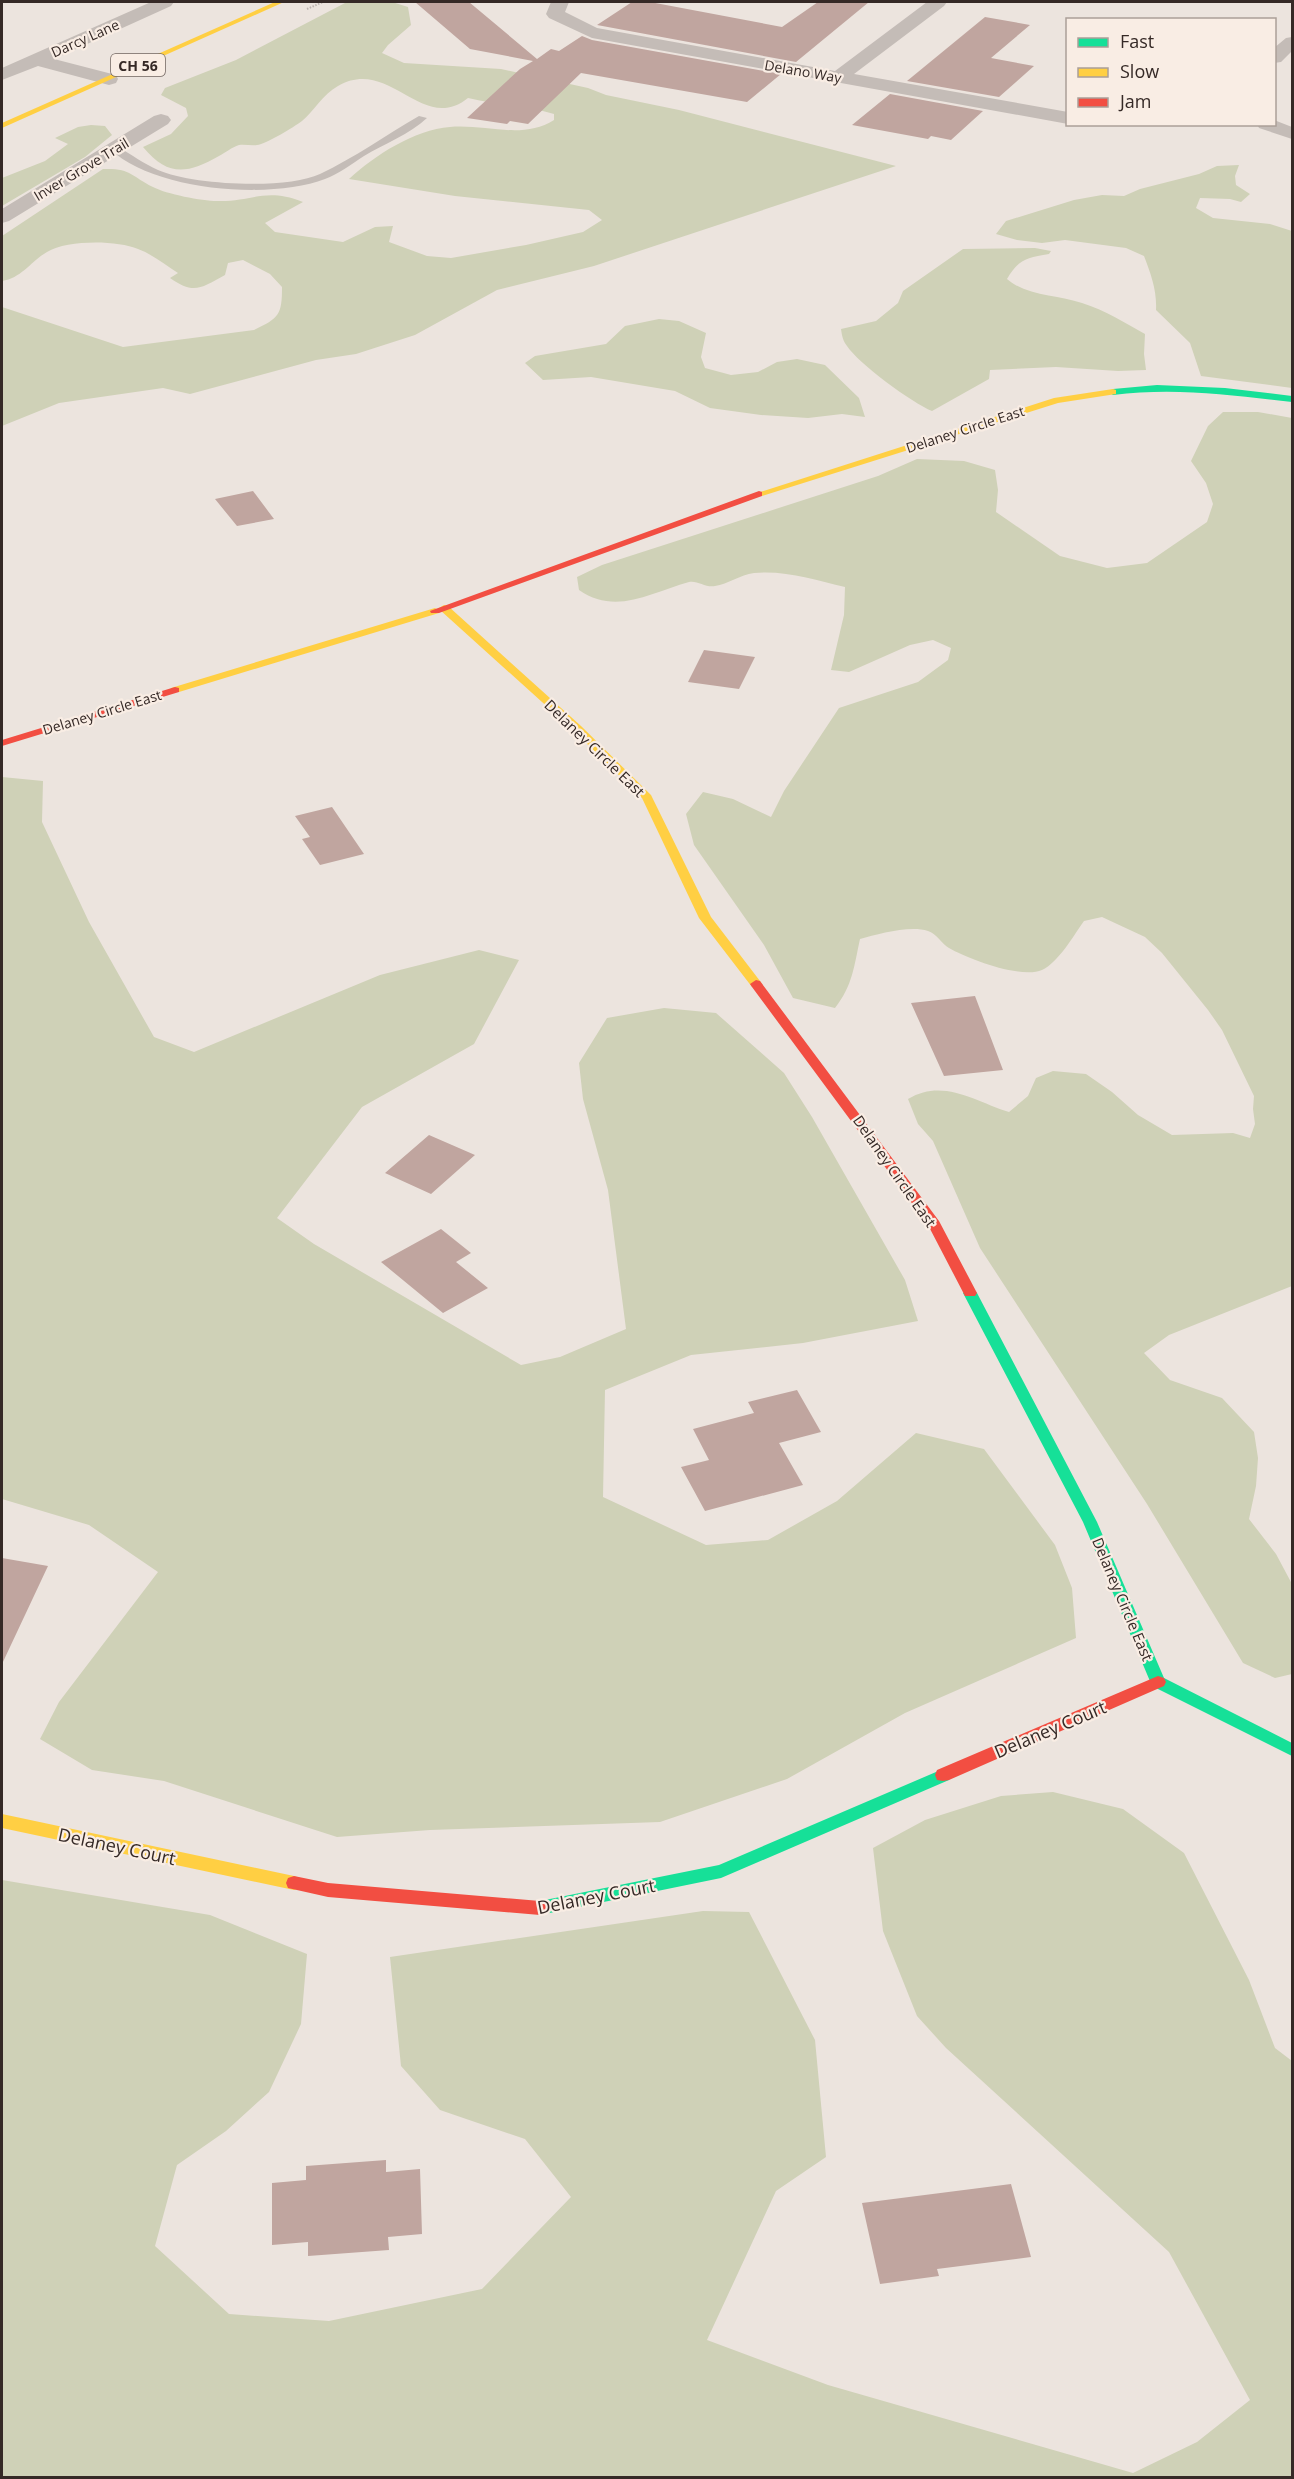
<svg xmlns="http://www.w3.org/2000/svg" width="1294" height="2479" viewBox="0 0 1294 2479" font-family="'Open Sans',sans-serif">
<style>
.green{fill:#cfd1b7}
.building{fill:#c0a59f}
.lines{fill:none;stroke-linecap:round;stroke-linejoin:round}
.path{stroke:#bdb4b0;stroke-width:2;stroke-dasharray:1.5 1.5;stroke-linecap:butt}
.lane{fill:#c4bcb7;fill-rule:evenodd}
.street{fill:#c4bcb7;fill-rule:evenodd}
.fast{fill:#16e098;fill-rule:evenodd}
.slow{fill:#ffcf43;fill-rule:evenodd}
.jam{fill:#f24e42;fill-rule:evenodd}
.labels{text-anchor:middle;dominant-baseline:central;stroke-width:4.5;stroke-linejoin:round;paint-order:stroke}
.far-street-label{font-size:14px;fill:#352926;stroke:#f9ede4}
.shield{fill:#f9ede4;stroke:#70645f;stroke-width:1.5}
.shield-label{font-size:14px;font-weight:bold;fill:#352926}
.street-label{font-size:15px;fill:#352926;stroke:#f9ede4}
.near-street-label{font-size:18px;fill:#352926;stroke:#f9ede4}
</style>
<rect width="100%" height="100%" fill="#ece4de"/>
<path class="green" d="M355,2h37l16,5 3,18 -23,20 -6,8 22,10 97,6 87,19 18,7 73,15 217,56 -302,100 -97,24 -82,45 -59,19 -40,6 -126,34 -27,-6 -104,15 -57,23v-119l121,40 131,-17c25,-12 28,-15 28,-43l-12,-13 -27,-14 -15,3 -3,12c-24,13 -31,20 -55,3l8,-5c-13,-8 -26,-19 -40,-24 -22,-9 -71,-9 -91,3 -16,9 -25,26 -45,29v-45l101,-67c28,-1 28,7 50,18 13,7 49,14 64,14 35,1 48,-14 86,1l-38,21 10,9 68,10 32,-15 18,-1 -4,16 38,14 24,2 75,-13 57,-13 19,-12 -13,-10 -134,-14 -106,-17c26,-24 65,-49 101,-52 36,-3 73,13 104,-7v-6c-27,-8 -57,-9 -86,-16 -46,37 -78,-42 -130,-12 -15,8 -24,25 -36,35 -8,6 -36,23 -45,24 -6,1 -12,-1 -18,0 -7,2 -14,8 -20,11 -32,18 -51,21 -76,-9l28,-13 17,-18 -2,-8 -25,-13 4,-7 71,-28 109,-57z
M91,125l14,1 7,9 -27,22 -83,49v-28l43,-17 23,-17 -13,-6 23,-11z
M1239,165l-4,11 1,9 14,9 -9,8 -11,-3 -30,-1 -4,10 17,10 57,6 22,7v157l-91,-12 -11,-33 -34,-33c1,-19 -5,-36 -12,-54l-18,-8 -61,-8 -23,3 -25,-3 -21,-6 10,-13 68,-21 28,-5 22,1 16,-7 59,-15 18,-8z
M1035,248l16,3 -2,3c-23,4 -30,5 -42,25 19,17 51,16 75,24 23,7 43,20 63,31l-1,20 2,16 -28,1 -62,-4 -66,3 -1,9 -57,32c-20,-8 -74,-48 -85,-65 -4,-5 -5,-10 -6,-17l35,-8 22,-18 5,-12 60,-42z
M659,319l20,2 27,12 -5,24 4,11 26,7 27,-3 19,-10 20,-3 28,6 34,33 6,19 -23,-3 -34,4 -47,-3 -51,-7 -35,-17 -84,-14 -48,3 -18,-17 10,-7 71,-12 19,-18z
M1223,412h35l34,6v868l-123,49 -25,18 26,27 52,18 32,34 4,26 -2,28 -7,33 27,35 16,30v90l-17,4 -32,-15 -96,-159 -167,-256 -47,-107 -15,-17 -10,-25c35,-21 66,2 101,13l19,-16 8,-18 17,-7 33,3 26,18 26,23 34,20 61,-2 17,5 5,-14 -2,-15 1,-13 -32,-66 -14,-20 -46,-57 -17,-16 -43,-20 -18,4c-10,14 -26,42 -42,49 -21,9 -74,-11 -93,-22 -7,-4 -13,-15 -21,-17 -18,-6 -50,3 -68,8 -6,27 -7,46 -25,69l-42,-10 -29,-53 -70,-100 -8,-31 17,-22 30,7 38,18 13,-26 55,-83 79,-26 30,-22 3,-12 -18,-8 -23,5 -61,27 -18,-2 13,-55 1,-28c-29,-7 -60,-17 -91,-14 -14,2 -26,11 -39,13 -9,2 -18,-6 -26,-4 -37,10 -73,34 -110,8l-2,-13 25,-12 276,-89 39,-17 47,2 31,9 3,20 -2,22 64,44 47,12 40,-5 60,-41 6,-18 -7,-21 -15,-22 17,-35z
M2,777l41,4 -1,41 47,100 65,115 40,15 186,-77 99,-25 40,10 -45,84 -112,63 -85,111 37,26 207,121 39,-8 66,-28 -18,-139 -25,-91 -4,-36 28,-45 57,-10 52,5 68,60 28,44 93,163 13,41 -115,22 -112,12 -86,35 -2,107 103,48 62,-5 69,-39 79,-68 68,16 71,96 17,43 4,50 -171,75 -118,66 -127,43 -230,8 -93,7 -173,-56 -72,-11 -52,-31 19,-37 99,-130 -69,-47 -87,-26z
M1053,1792l70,17 61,44 65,127 26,68 17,13v416h-1290v-597l208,35 97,39 -6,70 -32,68 -43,39 -49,34 -22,81 74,68 100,7 153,-32 89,-92 -46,-58 -85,-29 -39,-44 -11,-109 313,-46 46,1 66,128 11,117 -50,34 -69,149 121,45 305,88 64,-31 53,-42 -81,-148 -223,-204 -29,-32 -34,-85 -10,-83 52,-28 76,-24z"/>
<path class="building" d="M415,2h54l68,57 14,-10 8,2 23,-15 10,4 189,34 -34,28 -166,-29 -53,51 -18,-3 -3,3 -40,-6 53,-49 13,-8 -63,-12z
M632,2h18l132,25 36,-25h51l-73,60 -199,-37z
M985,17l45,8 -39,33 43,8 -35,31 -92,-16z
M890,94l93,17 -32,29 -20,-4 -3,3 -76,-14z
M253,491l21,28 -37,7 -22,-27z
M704,650l51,7 -16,32 -51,-7z
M332,807l32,47 -44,11 -18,-26 8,-2 -15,-21z
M975,996l28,74 -59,6 -33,-73z
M429,1135l46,20 -44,39 -46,-21z
M441,1229l30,24 -15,9 32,26 -45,25 -62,-51z
M797,1390l24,42 -42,11 24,42 -98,26 -24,-44 28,-7 -16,-31 61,-16 -6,-11z
M2,1558l46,8 -46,98z
M386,2160v12l34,-3 2,65 -34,3 1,13 -81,6v-14l-36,3v-62l34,-3v-14z
M1011,2184l20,73 -94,12 2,7 -59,8 -18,-81z"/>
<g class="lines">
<path class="path" d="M307,9l16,-7"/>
<path class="lane" d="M419,116l8,2c-17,16 -43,26 -63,38 -12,8 -26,18 -39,23 -55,21 -171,12 -215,-30l8,-2c13,7 26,17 40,23 34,15 128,20 162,4 34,-16 66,-39 99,-58z"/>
<path class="street" d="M151,2h23l-3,4 -117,53 62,16 2,4 -2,4 -7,2 -71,-19 -36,14v-12z
M551,2h18l-4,10 32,16 238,43 92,-69h20l-3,4 -90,68 214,38v12l-476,-86 -43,-20 -3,-4z
M1292,37v14l-11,11 -7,1v-15l12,-10z
M161,114l7,2 3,4 -3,4 -159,97 -7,2v-14l152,-93z
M1274,120l18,7v12l-33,-11 -2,-4h17z"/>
<path class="fast" d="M1157,385l68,3 67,8v6c-60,-7 -118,-15 -179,-7l-5,-3 5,-3z
M970,1288l7,5 120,229 67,156 128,65v13l-140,-70 -69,-164 -120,-229z
M943,1769l6,1 2,5 -2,5 -228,98 -181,37 -6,-2 -2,-5 2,-5 6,-2 179,-36z"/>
<path class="slow" d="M275,2h9l-282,126v-5z
M1113,389l3,1v4l-58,9 -296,93 -8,-2 300,-96z
M444,605l4,1 133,120 70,69 60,122 49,64 2,3 -2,3h-8l-53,-69 -57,-120 -69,-68 -133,-120 -1,-2z
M435,608l5,3 -1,2 -260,79h-8l-1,-2 1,-2z
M2,1814l292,62 6,2 2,5 -2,5 -6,2 -292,-62z"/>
<path class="jam" d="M759,491l3,1v4l-323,117h-8l-1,-2z
M175,687l4,1v4l-177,54v-6z
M756,980l4,1 179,240 38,72 -2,3h-10l-37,-71 -176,-238 -2,-3z
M1158,1676l6,2 2,4 -2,4 -215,94 -6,1 -6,-1 -2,-5 2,-5z
M294,1876l34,7 212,18 6,2 2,5 -2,5 -6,2 -212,-18 -40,-9 -2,-5 2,-5z"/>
</g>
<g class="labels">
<g class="far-street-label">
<text transform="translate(85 38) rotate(-24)">Darcy Lane</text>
<text transform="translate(803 71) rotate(10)">Delano Way</text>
<text transform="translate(81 169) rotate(-31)">Inver Grove Trail</text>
<text transform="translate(965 429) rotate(-18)">Delaney Circle East</text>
<text transform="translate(102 712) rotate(-17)">Delaney Circle East</text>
</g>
<rect class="shield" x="111" y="54" width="54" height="22" rx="4.5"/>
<g class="shield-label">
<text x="138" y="65">CH 56</text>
</g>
<g class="street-label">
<text transform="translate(595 748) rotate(44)">Delaney Circle East</text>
<text transform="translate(895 1171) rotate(55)">Delaney Circle East</text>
<text transform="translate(1123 1599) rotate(67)">Delaney Circle East</text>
</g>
<g class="near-street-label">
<text transform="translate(1050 1729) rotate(-23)">Delaney Court</text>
<text transform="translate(117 1846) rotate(12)">Delaney Court</text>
<text transform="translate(596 1896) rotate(-11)">Delaney Court</text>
</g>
</g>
<rect width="1294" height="2479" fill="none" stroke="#352926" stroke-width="6"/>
<rect x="1066" y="18" width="210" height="108" fill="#f9ede4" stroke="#ab9f98" stroke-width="1.5"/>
<rect x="1078" y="38" width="30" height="9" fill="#16e098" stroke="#ab9f98" stroke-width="1.5"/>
<text x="1120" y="48" font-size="18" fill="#352926">Fast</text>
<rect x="1078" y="68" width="30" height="9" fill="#ffcf43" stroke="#ab9f98" stroke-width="1.5"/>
<text x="1120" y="78" font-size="18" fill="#352926">Slow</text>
<rect x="1078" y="98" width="30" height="9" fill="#f24e42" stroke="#ab9f98" stroke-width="1.5"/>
<text x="1120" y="108" font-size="18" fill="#352926">Jam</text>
</svg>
